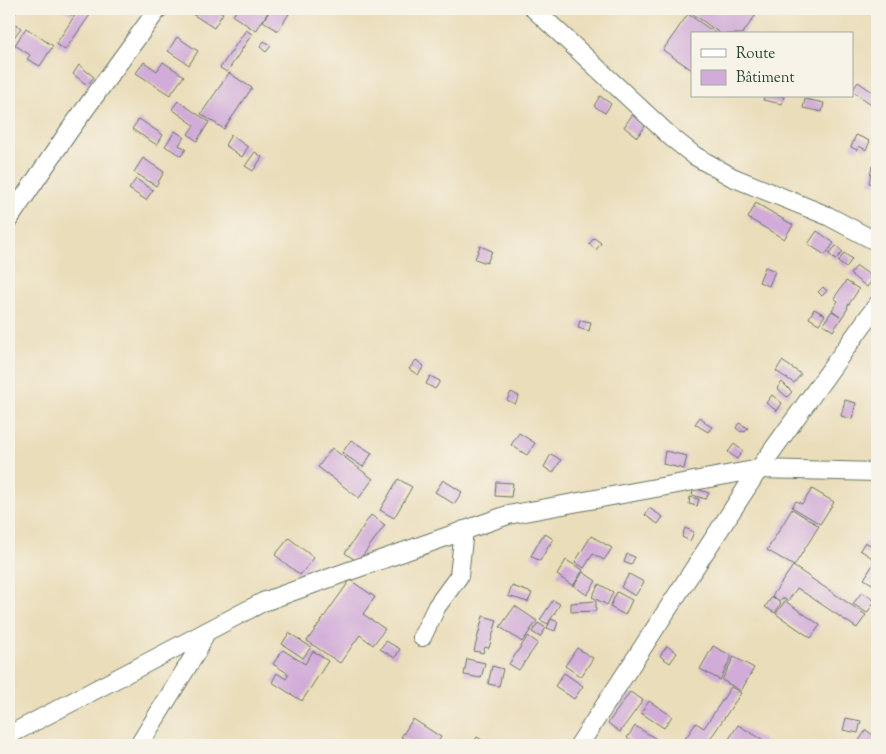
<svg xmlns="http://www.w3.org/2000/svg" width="886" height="754" viewBox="0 0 886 754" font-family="'Sorts Mill Goudy',serif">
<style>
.building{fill:#d1acd8}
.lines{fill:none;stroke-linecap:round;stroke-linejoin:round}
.street-casing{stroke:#667563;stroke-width:20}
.street{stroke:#fff;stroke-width:18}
</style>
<rect width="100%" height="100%" fill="#f7f3e8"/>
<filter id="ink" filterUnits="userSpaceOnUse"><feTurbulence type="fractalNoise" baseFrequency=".02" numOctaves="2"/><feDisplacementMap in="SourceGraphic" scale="10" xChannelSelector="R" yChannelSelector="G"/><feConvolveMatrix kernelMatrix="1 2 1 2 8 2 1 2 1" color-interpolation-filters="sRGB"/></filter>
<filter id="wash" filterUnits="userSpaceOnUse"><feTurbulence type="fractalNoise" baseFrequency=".0096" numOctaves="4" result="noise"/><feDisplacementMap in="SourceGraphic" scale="20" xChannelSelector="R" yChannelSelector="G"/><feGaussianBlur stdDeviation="1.12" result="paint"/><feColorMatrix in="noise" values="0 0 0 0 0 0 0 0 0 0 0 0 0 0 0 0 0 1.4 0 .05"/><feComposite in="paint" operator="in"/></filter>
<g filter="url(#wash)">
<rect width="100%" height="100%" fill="#eaddba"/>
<g id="blocks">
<path class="building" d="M9,9h5l3,1 -5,9 -3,-2z
M62,9h15l-5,6z
M79,9l11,6 -25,35 -9,-6z
M187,9h29l7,4 -9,15 -28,-18z
M237,9h33l-14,22 -23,-15z
M271,9h21l-14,22 -15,-10z
M697,9h63l-18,25h-21l-28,-20z
M688,14l29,20h-25v36l-29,-20z
M9,19l12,9 -12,16z
M26,28l27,18 -13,20 -13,-7 3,-4 -15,-10z
M246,30l6,4 -25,38 -7,-4z
M177,37l21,14 -9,14 -21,-14z
M264,41l7,5 -5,6 -6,-5z
M144,62l13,9 6,-9 21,14 -14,19 -34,-22z
M79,65l15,12 -7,8 -14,-11z
M229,73l23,15 -28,41 -23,-15z
M858,82l19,13v13l-25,-17z
M600,96l11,8 -6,9 -11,-7z
M764,96h20l-2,8 -19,-4z
M805,99l19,4 -2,9 -19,-4z
M178,101l31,21 -12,19 -9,-7 6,-9 -22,-16z
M632,115l14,10 -9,12 -13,-10z
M139,119l24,16 -6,10 -25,-16z
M175,131l9,6 -5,8 7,4 -5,7 -16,-10z
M231,135l17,12 -6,10 -17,-12z
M856,135l14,6 -4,9 -7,-4 -2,4 -6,-3z
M255,152l7,5 -9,14 -8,-5z
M143,158l21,14 -8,14 -22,-14z
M872,166l5,2v17l-8,-2z
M136,179l17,11 -7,10 -17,-11z
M756,203l37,22 -9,14 -36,-21z
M817,231l17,12 -9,12 -17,-11z
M594,238l7,5 -5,7 -7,-6z
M480,246l12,5 -5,12 -12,-4z
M836,246l7,6 -8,8 -6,-6z
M844,253l8,6 -6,9 -8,-6z
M857,266l17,12 -7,9 -17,-13z
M765,267l10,4 -6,15 -10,-4z
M846,281l13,8 -12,18 1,1 -15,23 -10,-7 9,-13 8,5 -8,-6 6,-9 -4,-3z
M823,287l4,4 -5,5 -4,-4z
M814,309l11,6 -6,9 -10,-6z
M580,320l11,2 -2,9 -11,-3z
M416,360l8,6 -6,9 -9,-6z
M782,361l19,13 -7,9 -18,-12z
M430,376l10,5 -5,8 -9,-5z
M782,382l10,10 -5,5 -10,-9z
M511,392l8,4 -4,8 -8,-4z
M772,395l10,8 -5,8 -11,-8z
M845,400l11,3 -4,16 -11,-3z
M700,417l5,4 -1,1 8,5 -4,5 -13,-8z
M739,423l9,5 -3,4 -3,-1 -1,1 -5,-4z
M519,433l16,10 -8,12 -16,-10z
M351,440l21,13 -9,14 -21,-14z
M734,444l9,7 -6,8 -9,-7z
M332,448l41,31 -14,19 -41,-31z
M665,451l22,5 -3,13 -21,-5z
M551,454l10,6 -8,13 -9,-6z
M398,479l14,8 -18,31 -14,-8z
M443,480l19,12 -8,12 -19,-12z
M496,482l17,1 -2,14 -16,-1z
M694,488l15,5 -3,6 -14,-4z
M812,489l22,13 -14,22 -28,-17 4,-6 6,3z
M690,497l9,2 -2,7 -8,-2z
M649,508l14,9 -5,7 -13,-9z
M792,509l27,17 -25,40 -27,-16z
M371,515l14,10 -27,37 -13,-9z
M685,528l9,4 -4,9 -8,-4z
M544,533l9,6 -13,22 -9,-5z
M591,536l21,12 -8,12 -11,-6 -9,14 -9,-6z
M289,538l25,20 -14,17 -25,-20z
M865,542l12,7v12l-17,-11z
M627,554l8,3 -4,8 -7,-3z
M566,560l17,10 -10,16 -16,-11z
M874,563l3,2v22l-13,-8z
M793,566l73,49 -9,13 -60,-40 -9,13 -6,-3 -2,3 -8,-5z
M583,572l13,9 -9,14 -13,-9z
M629,574l15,8 -9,14 -14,-9z
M350,580l25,17 -12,17 22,15 -12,16 -13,-10 -20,28 -33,-22z
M599,584l14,8 -6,13 -15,-8z
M512,586l20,7 -4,9 -20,-6z
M617,592l15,8 -7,15 -15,-8z
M862,592l13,9 -8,12 -14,-9z
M772,597l9,6 -6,10 -10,-6z
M553,600l7,4 -12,20 -8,-4z
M596,601v10l-25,1v-9z
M785,601l35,24 -9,13 -35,-24z
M515,606l22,15 -15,21 -22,-15z
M483,616l14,4 -8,28 -4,-1 -2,6 -9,-2z
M551,619l7,3 -3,9 -8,-3z
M538,623l8,5 -6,9 -8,-5z
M289,633l22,14 -8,11 -21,-14z
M528,636l10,7 -19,27 -10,-6z
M386,641l14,8 -5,9 -15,-9z
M667,646l10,7 -7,10 -10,-7z
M713,646l19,10 -12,24 -20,-11z
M577,648l16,10 -12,19 -16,-11z
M283,650l22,14 8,-13 15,10 -26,40 -30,-19 5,-9 9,6 3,-5 -16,-10z
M734,657l20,11 -13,23 -19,-11z
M467,659l18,4 -4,15 -17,-3z
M492,666l11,3 -4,17 -11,-2z
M564,673l19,13 -9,13 -19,-13z
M731,687l10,6 -35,52h-25l15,-22 8,5z
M630,692l13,8 -23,32 -12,-9z
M649,701l23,15 -8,12 -23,-15z
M846,718l15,3 -3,12 -15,-3z
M413,719l28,18 -5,8h-22l-13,-8z
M738,725l27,16 -3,4h-37z
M635,726l23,14 -3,5h-16l-12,-7z
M866,730l11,8v7h-21z
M477,737l13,8h-18z"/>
</g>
</g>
<g filter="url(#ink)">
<use href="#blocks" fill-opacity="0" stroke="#667563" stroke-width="1"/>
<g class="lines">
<g class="street-casing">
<path id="street" d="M534,9l137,128 24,19 37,21 96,39 49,26
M9,219l60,-88 89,-122
M422,637l15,-31 22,-30 5,-46
M9,735l254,-133 75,-27 170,-60 251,-46 118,3
M139,745l58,-94 9,-19
M579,745l180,-276 118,-164"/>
</g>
<use href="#street" class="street"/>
</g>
</g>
<rect width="886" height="754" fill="none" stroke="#f7f3e8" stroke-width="30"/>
<rect x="691" y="32" width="162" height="65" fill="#f7f3e8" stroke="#a1aaa0"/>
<rect x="701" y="49" width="25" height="8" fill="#ffffff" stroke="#a1aaa0"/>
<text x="736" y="58" font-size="15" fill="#1f3d34">Route</text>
<rect x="701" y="70" width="25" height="15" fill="#d1acd8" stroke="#a1aaa0"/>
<text x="736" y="82" font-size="15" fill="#1f3d34">Bâtiment</text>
</svg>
